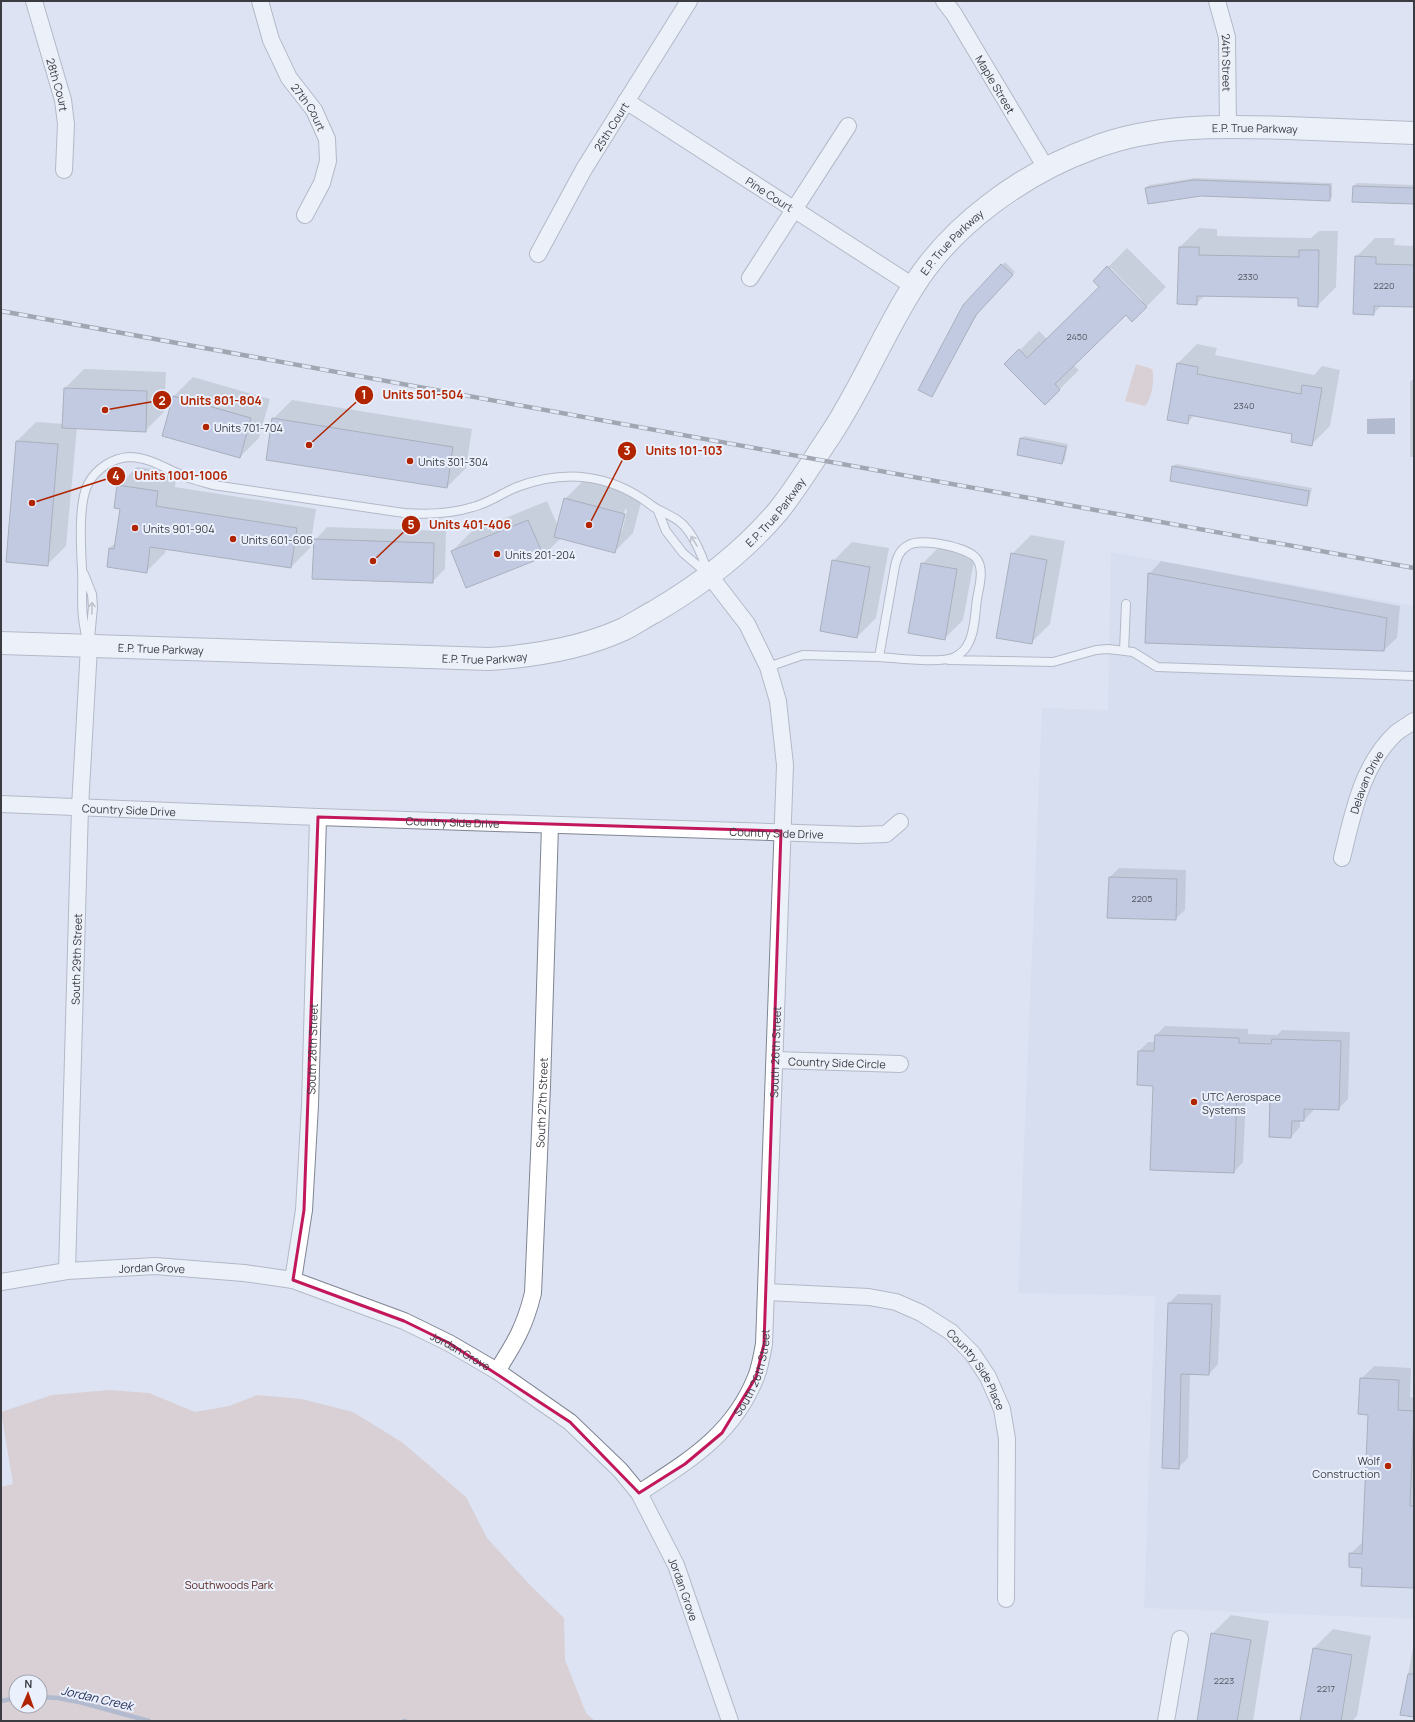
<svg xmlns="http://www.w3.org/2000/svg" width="1415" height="1722" viewBox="0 0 1415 1722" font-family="Manrope,sans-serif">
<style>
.built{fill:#cfd7ee}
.green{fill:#d5b8b1;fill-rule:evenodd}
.water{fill:#7e87a4}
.shadow{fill:#0003;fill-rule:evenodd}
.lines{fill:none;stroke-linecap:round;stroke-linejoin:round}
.stream{stroke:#7e87a4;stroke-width:4.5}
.building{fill:#a1acca;stroke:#6a6f7d}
.lane-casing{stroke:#7f8593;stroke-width:10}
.street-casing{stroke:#7f8593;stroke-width:18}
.secondary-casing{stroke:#7f8593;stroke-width:24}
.lane{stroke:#fff;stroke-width:8}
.street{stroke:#fff;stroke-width:16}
.secondary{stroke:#fff;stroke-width:22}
.rail-casing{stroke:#595c64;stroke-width:4.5}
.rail{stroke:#ebf0fd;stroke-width:3;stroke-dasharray:9;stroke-linecap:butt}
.oneway{stroke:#9c9ea0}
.marked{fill:none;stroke:#c2185b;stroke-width:3;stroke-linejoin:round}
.poi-dot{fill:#b02400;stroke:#ebf0fd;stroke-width:1.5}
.labels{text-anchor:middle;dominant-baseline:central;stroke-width:4;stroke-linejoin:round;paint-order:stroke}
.number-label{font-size:9px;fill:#545864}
.street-label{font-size:11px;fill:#3a3c42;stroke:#ebf0fd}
.poi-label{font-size:11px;fill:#3a3c42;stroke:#ebf0fd;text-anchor:start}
.park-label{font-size:11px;fill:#58271d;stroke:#ebf0fd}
.water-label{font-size:12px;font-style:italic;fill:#222c55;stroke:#ebf0fd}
.leader{fill:none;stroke:#b02400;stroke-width:1.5}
.callout-dot{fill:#b02400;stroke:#ebf0fd;stroke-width:1.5}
.mark-label{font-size:12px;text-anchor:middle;font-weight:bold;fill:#fff}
.callout-label{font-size:12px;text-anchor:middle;font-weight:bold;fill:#b02400;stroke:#ebf0fd;stroke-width:4;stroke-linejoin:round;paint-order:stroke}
</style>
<rect width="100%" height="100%" fill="#dde3f3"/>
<path class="built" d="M1111,552l303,54v1013l-270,-11 11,-312 -137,-3 24,-585 66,2z"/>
<path class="green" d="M1136,364l16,5c3,8 0,31 -7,37l-20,-5z
M109,1390l40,3 46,19 34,-6 28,-11 45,4 51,13 50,31 63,54 21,41 42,46 35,34 1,42 21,53 9,8h-594v-234l12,-3 -12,-72 51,-17zM16,1682h24v24h-24z"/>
<path class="water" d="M1395,418v16h-28v-15z"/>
<path class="shadow" d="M1195,178l137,5v14l-3,3 -183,-12 3,-3z
M1357,183l57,2v18l-60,-17z
M1199,228l18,1v7l94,2 8,-7h19l-2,56 -19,19 -18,-9 -94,-2 -9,9 -16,-57z
M1375,238h20l-1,7 20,1v60l-32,-1 -9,9 -17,-57z
M1127,248l39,39 -34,34 -6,-7 -53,51 6,5 -34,34 -39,-40 33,-33 8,8 53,-52 -6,-6zM1111,268l31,32 -1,2 -32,-32z
M1005,262l10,10 -36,39 -47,85 32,-90z
M1197,344l20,4 -2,7 99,20 8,-9 18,4 -10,56 -19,19 -17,-12 -99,-18 -8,8 -9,-60z
M84,369l82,3 -2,40 -19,19 -68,-3 -11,118 -19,19 -40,-4 10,-120 19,-19 28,2 1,-36z
M193,377l77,22 -11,39 -19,19 -66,-61z
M1414,378v79h-4v-75z
M292,400l180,29 -6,39 -19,19 -174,-68z
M1024,436l44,8 -3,16 -3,3 -41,-25z
M1176,464l136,24 -3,14 -3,3 -133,-38z
M137,467l40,5 -2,15 141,22 -6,39 -19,19 -125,-19 -1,5 -19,19 -36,-24 6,-6 5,-34 -3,-22z
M584,480l59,15 -10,38 -19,19 -53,-14 -18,18 -91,-5 19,-19 76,-31 11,25 7,-27zM625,509l2,1 -5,21h-2z
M327,527l119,4 -1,38 -13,13 -117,-42z
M1031,535l34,6 -15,83 -19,19 -19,-89z
M852,542l37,6 -13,70 -19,19 -24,-76z
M941,545l35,6 -13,69 -19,19 -22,-75z
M1161,561l239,45 -3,32 -13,12 -235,-76z
M1119,868l67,2 -1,40 -10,9 -65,-42z
M1165,1026l83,3v5l29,1 5,-5 68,2 -2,67 -10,10 -25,-1v3l-9,9h-4v7l-9,10 -20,-42 -25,-1 -3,68 -9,10 -80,-87 -15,-34 9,-9h7l1,-7z
M1178,1294l43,1 -3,69 -9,10 -19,-1 -2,85 -10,10 -9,-165z
M1374,1366l37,2 -1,29 4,1v181l-51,-12 -13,-13 14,-13 5,-127 -8,-35z
M1231,1615l38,6 -16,100h-55l14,-87z
M1333,1629l38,7 -14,80 -5,5h-51l13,-73z
M1414,1642v74l-13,-2z"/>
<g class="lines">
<path class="stream" d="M40,1697l18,1 21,4 70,19
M1,1701l15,-3
M404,1721h1"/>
</g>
<path class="building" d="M1193,180l137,5v16l-129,-5 -53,8 -3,-16z
M1353,186l61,2v16l-62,-2z
M1179,247h20v8l100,2v-7h20l-1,57 -20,-1v-8l-101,-2v9l-20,-1z
M1355,256l21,1v7l38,1v42l-40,-1v9l-21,-1z
M1001,264l12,11 -37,40 -44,82 -14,-7 45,-85z
M1107,266l40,41 -15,15 -6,-7 -71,69 5,6 -15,15 -41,-41 15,-15 8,9 72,-71 -6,-6z
M1177,363l21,4 -1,7 104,20 1,-9 20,3 -10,58 -21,-4 1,-8 -103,-19 -1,9 -21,-4z
M64,388l83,3 -1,41 -84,-4z
M173,396l78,22 -11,40 -78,-22z
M272,418l181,29 -6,41 -181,-28z
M1020,438l46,9 -4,17 -45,-9z
M16,441l42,3 -10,122 -42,-4z
M1172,466l137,25 -2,15 -137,-25z
M117,485l41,6 -2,15 141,22 -6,40 -141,-21 -3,26 -40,-6 2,-19 5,1 6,-40 -6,-1z
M564,498l61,16 -10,39 -61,-16z
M528,520l16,37 -78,31 -15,-37z
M314,539l120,4 -1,40 -121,-4z
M1011,553l36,7 -15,84 -36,-6z
M832,560l38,7 -13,71 -37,-7z
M921,563l36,6 -12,71 -37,-7z
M1148,573l239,45 -3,33 -239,-8z
M1109,877l68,2 -1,41 -69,-2z
M1155,1035l84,3v5l32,1 1,-5 69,2 -2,69 -35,-1v12h-12l-1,17 -22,-1 1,-41 -33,-2 -3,79 -84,-3 3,-84 -16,-1 1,-34h16z
M1168,1303l44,1 -3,71 -28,-1 -2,95 -17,-1z
M1360,1378l39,2 -1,30 16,1 -4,95h4v82l-53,-2 1,-18 -13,-1v-14l13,1 6,-139 -10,-1z
M1211,1633l40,7 -14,81h-40z
M1313,1648l39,7 -11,66h-41z
M1408,1674h6v43l-14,-2z"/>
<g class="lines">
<g class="lane-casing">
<path id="lane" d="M658,511l8,20 17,22 26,22
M84,574l8,20 1,13 -3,31
M88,644c-2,-8 -4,-17 -5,-26 -2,-17 0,-33 -1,-49 -1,-21 -4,-66 6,-85 8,-15 24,-26 41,-27 20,0 37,12 55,19 9,4 19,6 29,9l191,28c24,2 46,1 69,-6 16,-4 29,-14 44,-20 48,-18 94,-13 134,18 9,7 21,10 29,17 14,11 23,37 29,53
M1124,651l2,-47
M949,660l104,2 43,-12 12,-1 25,3 24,15 257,9
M768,667l35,-12 76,2 16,-91c2,-8 4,-15 12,-20 13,-9 59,1 69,12 9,11 3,29 1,41 -2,14 -2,33 -9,45 -2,5 -8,10 -13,13 -15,7 -58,1 -76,0"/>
</g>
<g class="street-casing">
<g id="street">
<path id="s1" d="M34,1l29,99 3,24 -2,46"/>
<path id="s2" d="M260,1l11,39 18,38 25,32 13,29 1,22 -6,22 -17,32"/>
<path id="s3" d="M944,1l10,13 92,154"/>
<path id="s4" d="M1217,1l10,36 1,89"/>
<path id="s5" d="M626,101l287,185"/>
<path id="s6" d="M538,254l46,-85 105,-168"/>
<path d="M750,278l98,-152"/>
<path id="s7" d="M1,804l317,13 540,18 28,-1 14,-12"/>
<path id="s8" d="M1342,858c11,-44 19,-92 54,-125 5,-4 12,-8 18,-12"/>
<path id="s9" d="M775,1060l125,4"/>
<path id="s10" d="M67,1271l13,-464 9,-160"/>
<path id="s11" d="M293,1280l11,-70 6,-105 8,-288"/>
<path id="s12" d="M1,1282l66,-11 88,-5 89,7 49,7 111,41 45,22 48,28 73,51 50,48 19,23 37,72 54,156"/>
<path id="s13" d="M767,1292l102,5 27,5 25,11 30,19 21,21 16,24 14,32 5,30 -1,160"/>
<path id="s14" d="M497,1371c18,-28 28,-45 36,-78l9,-207 8,-261"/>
<path id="s15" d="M639,1493c49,-32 94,-58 117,-116 4,-10 6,-22 8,-33l21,-579 -7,-64 -10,-34 -21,-43 -37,-48"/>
<path d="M1166,1721l14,-82"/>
</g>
</g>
<g class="secondary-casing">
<g id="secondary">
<path id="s16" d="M1,643l488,16c45,-3 94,-11 135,-30 10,-5 20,-12 30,-17 48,-28 90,-60 125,-102 19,-24 35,-51 52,-76 31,-47 52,-100 82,-147 39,-63 111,-114 180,-139 62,-24 128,-22 194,-20 42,2 85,3 127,5"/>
</g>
</g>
<use href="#lane" class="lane"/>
<use href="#street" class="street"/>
<use href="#secondary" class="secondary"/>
<g class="rail-casing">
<path id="rail" d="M1,311l1413,257"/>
</g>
<use href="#rail" class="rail"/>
</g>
<defs><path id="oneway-shaft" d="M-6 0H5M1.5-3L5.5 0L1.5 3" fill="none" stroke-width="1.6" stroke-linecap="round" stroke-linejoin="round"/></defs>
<g class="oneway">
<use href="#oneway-shaft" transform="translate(694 541) rotate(-122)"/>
<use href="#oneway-shaft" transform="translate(92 608) rotate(-89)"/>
</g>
<path d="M0 0H1415V1722H0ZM318,817l463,14 -17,513 -8,33 -34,56 -37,31 -46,29 -69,-71 -121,-79 -45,-22 -111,-41 11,-70z" fill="#dde3f3" fill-opacity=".55" fill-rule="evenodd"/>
<path class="marked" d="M318,817l463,14 -17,513 -8,33 -34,56 -37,31 -46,29 -69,-71 -121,-79 -45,-22 -111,-41 11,-70z"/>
<g class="poi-dot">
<circle cx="206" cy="427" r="4"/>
<circle cx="410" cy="461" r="4"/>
<circle cx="135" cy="528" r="4"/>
<circle cx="233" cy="539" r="4"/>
<circle cx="497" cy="554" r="4"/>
<circle cx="1194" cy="1102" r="4"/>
<circle cx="1388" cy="1466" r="4"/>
</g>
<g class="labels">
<g class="number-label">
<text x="1248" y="276">2330</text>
<text x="1384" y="285">2220</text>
<text x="1077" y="336">2450</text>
<text x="1244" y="405">2340</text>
<text x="1142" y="898">2205</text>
<text x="1224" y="1680">2223</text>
<text x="1326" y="1688">2217</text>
</g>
<g class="street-label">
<text stroke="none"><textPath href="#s4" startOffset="63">24th Street</textPath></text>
<text stroke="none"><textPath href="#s3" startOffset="98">Maple Street</textPath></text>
<text stroke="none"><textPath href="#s1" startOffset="87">28th Court</textPath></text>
<text stroke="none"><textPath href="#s2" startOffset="118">27th Court</textPath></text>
<text stroke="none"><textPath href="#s6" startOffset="147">25th Court</textPath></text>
<text stroke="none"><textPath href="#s16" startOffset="1480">E.P. True Parkway</textPath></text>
<text stroke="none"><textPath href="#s5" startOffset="171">Pine Court</textPath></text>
<text stroke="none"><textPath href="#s16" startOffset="1144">E.P. True Parkway</textPath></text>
<text stroke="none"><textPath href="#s16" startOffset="820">E.P. True Parkway</textPath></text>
<text stroke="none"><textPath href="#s16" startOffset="160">E.P. True Parkway</textPath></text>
<text stroke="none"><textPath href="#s16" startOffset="484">E.P. True Parkway</textPath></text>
<text stroke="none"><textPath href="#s8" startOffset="80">Delavan Drive</textPath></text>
<text stroke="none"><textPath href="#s7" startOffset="128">Country Side Drive</textPath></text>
<text stroke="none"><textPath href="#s7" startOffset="452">Country Side Drive</textPath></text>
<text stroke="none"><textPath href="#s7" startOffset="776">Country Side Drive</textPath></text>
<text stroke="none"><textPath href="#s10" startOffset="312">South 29th Street</textPath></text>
<text stroke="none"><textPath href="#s11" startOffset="232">South 28th Street</textPath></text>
<text stroke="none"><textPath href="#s15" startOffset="494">South 26th Street</textPath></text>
<text stroke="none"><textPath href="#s9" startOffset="62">Country Side Circle</textPath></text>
<text stroke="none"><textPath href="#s14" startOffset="277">South 27th Street</textPath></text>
<text stroke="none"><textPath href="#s12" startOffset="152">Jordan Grove</textPath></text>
<text stroke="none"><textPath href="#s12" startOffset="476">Jordan Grove</textPath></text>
<text stroke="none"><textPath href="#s13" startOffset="238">Country Side Place</textPath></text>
<text stroke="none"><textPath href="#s15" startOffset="171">South 26th Street</textPath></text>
<text stroke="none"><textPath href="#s12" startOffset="812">Jordan Grove</textPath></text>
</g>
<g class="poi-label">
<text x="214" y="427">Units 701-704</text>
<text x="418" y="461">Units 301-304</text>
<text x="143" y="528">Units 901-904</text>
<text x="241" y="539">Units 601-606</text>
<text x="505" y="554">Units 201-204</text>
<text x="1202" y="1096">UTC Aerospace<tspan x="1202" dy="13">Systems</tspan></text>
<text x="1380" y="1460" text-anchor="end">Wolf<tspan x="1380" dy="13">Construction</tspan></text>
</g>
<g class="park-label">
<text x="229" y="1584">Southwoods Park</text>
</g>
<g class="water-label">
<text transform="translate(97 1698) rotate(13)">Jordan Creek</text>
</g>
</g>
<path class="leader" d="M309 445L364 395M105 410L162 400M589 525L627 451M32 503L116 476M373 561L411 525"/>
<g class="callout-dot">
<circle cx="309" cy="445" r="4"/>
<circle cx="105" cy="410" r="4"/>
<circle cx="589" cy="525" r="4"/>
<circle cx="32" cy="503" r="4"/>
<circle cx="373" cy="561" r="4"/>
<circle cx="364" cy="395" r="10"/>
<circle cx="162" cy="400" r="10"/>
<circle cx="627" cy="451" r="10"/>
<circle cx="116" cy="476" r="10"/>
<circle cx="411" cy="525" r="10"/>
</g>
<g class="mark-label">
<text x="364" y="399">1</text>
<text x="162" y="405">2</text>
<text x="627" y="455">3</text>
<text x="116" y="480">4</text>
<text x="411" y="529">5</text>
</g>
<g class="callout-label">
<text x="423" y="399">Units 501-504</text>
<text x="221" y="405">Units 801-804</text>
<text x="684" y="455">Units 101-103</text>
<text x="181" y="480">Units 1001-1006</text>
<text x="470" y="529">Units 401-406</text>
</g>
<rect width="1415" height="1722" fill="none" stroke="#3a3c42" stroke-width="4"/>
<g transform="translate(28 1694) rotate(2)"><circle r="19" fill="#ebf0fd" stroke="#a4a8b2"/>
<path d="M0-3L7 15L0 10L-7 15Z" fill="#b02400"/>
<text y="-6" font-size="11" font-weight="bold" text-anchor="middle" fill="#3a3c42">N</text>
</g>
</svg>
